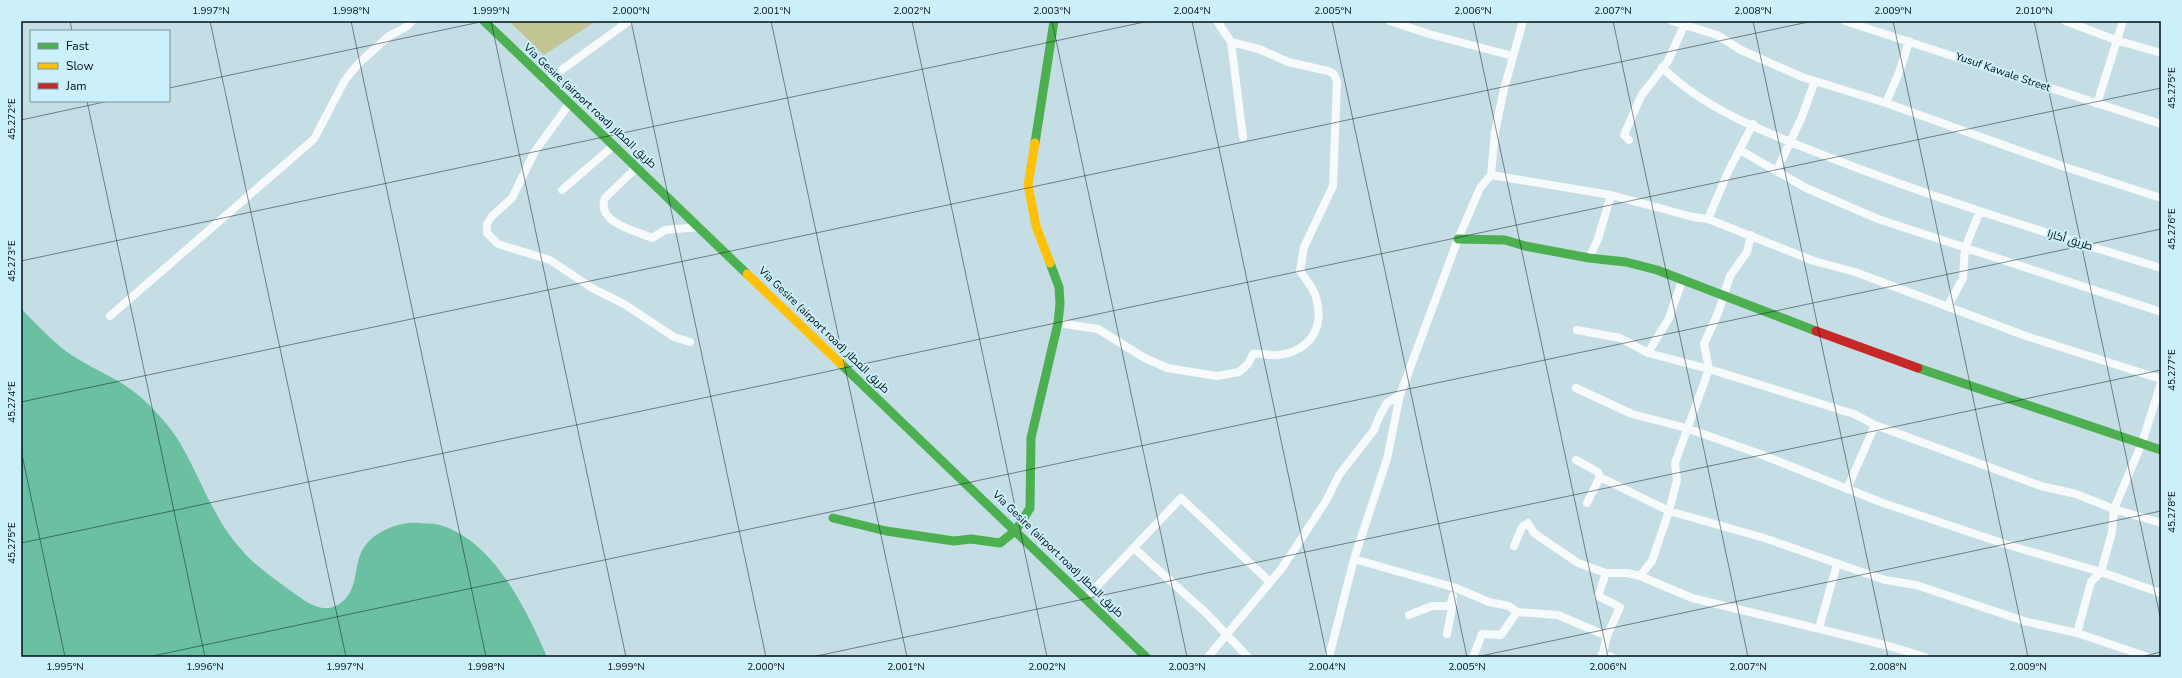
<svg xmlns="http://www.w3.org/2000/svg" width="2182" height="678" viewBox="0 0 2182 678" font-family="'Nunito Sans',Cairo,sans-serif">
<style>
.green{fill:#c2c591}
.water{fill:#6ac0a0}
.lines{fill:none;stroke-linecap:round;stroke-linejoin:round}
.street{stroke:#f6fafb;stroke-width:8}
.fast{stroke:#4caf50;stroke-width:9}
.slow{stroke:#ffc107;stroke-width:9}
.jam{stroke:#c62828;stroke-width:9}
.ticks{fill:none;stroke:#010e13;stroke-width:1;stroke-opacity:0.45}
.labels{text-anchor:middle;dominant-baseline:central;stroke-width:4;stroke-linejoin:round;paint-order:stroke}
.street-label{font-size:11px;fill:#010e13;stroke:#cbeffb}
.neatline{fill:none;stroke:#010e13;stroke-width:1.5}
.ticks-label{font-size:10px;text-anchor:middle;fill:#010e13}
</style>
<rect width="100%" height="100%" fill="#c5dde5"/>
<path class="green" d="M509,21h87l-52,34z"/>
<path class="water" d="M21,309c17,16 33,35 52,47 25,16 54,26 75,48 12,12 24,25 32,39 20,34 33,75 60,105 12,15 29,27 44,38 9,6 19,15 29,19 10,5 21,4 29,-3 20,-17 8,-43 28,-62 12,-12 34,-19 50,-17 7,1 14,0 20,2 54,16 86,84 107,132h-526z"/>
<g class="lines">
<path class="street" d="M1217,21l14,21 12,95
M1390,21l39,13 84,22
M1672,21l45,14 24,15 61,27 84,26 176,63 99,32
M1845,21l316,103
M2065,21l51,19 45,13
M1662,67c43,44 113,69 169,91 108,42 219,76 330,110
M545,82l84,-61
M570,103l-35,48 -23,47 -20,18 -5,8v9l11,11 52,16 42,28 32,16 50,33 16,5
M1886,103l14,-33 9,-29
M2097,104l26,-83
M1629,140l-5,-5 17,-39 27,-35 18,-40
M1740,150l66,38 72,31 283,93
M637,167l-32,31c-10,24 31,33 47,40l13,-8 34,-3
M1777,170l24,-51 14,-38
M1491,175l120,20 82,22 15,2 106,42 41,11 171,64 135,43
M562,190l51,-44
M1708,219l20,-47 25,-48
M1589,258l9,-19 13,-44
M1948,306l15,-28 2,-30 15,-37
M110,316l204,-177 31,-59 14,-17 30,-27 17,-9 6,-6
M1058,323l40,6 45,28 24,11 50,8 22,-4 9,-8 5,-10c8,-1 17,2 25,1 32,-4 47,-27 38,-58 -3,-10 -11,-18 -16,-26l4,-24 29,-61 4,-104 -3,-8 -6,-3 -40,-9 -29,-13 -28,-7
M1577,330l43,8 28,15 61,16 145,45 21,11 166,61 35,8 38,15 47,14
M1648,353l21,-35 13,-37
M1576,388l56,26 54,14 74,26 123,49 125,42 93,27 60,21
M1576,460l22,12 2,5 69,34 95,27 121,42 31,5 108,36 53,12 71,24
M1847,489l28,-64
M1587,503l13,-26
M1514,546l8,-19 6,-4 6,10 44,30 28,10h21l13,3 52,22 197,48 36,11
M1134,548l72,65 42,44
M1354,559l102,29 33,14 20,4 8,6 41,3 49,21
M1640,576l12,-15 17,-50 8,-31 -2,-17 34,-94 -5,-25 14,-31 12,-37 17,-24 4,-17
M1085,599l96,-101 89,84
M1409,615l23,-9h18l3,-10
M1819,628l18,-64
M2077,633l14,-51 10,-10 11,-40 2,-23 28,-66 19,-60
M1447,634l6,-32
M1602,654l10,3
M1208,657l74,-89 44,-67 13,-26 35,-45 6,-15 7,-12 13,-8
M1329,657l25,-98 33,-100 13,-64 58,-156 22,-51 11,-13 4,-43 9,-43 19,-68
M1473,657l9,-23 19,1 16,-23
M1602,657l5,-21 13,-29 -22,-11 8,-23"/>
<path class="fast" d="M484,21l263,253
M1035,143l19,-122
M1458,239l47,1 20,6 64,12 37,4 31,8 159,61
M841,364l305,293
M1918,368l243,82
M833,518l53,13 68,10 17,-2 29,4 16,-13 14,-22 1,-70 27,-115 2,-19 -1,-17 -9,-24"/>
<path class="slow" d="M1035,143l-7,42 8,41 14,37
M747,274l94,90"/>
<path class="jam" d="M1816,331l102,37"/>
</g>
<path class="ticks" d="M70,21l2,10M210,21l136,636M351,21l135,636M491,21l135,636M631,21l135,636M771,21l136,636M912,21l135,636M1052,21l135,636M1192,21l135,636M1332,21l135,636M1473,21l135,636M1613,21l135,636M1753,21l135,636M1893,21l135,636M2034,21l127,600M169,88l316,-67M87,101l118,556M21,120l88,-19M21,261l1128,-240M21,402l1792,-381M21,450l44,207M21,543l2140,-455M148,657l2013,-428M812,657l1349,-287M1476,657l685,-146M2140,657l21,-5"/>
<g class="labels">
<g class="street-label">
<text transform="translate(2003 72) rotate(19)">Yusuf Kawale Street</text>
<text transform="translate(590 106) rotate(43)">Via Gesire (airport road) طريق المطار</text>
<text transform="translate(2070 240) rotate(17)">طريق أكارا</text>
<text transform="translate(824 330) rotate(44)">Via Gesire (airport road) طريق المطار</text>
<text transform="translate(1058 554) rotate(44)">Via Gesire (airport road) طريق المطار</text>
</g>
</g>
<rect width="2182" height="678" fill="none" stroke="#cbeffb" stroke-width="44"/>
<rect x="30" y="30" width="140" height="72" fill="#cbeffb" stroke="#7a959e"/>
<rect x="38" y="43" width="20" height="6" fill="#4caf50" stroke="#7a959e"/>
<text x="66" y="50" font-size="12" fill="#010e13">Fast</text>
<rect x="38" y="63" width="20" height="6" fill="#ffc107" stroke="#7a959e"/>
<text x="66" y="70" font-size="12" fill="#010e13">Slow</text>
<rect x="38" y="83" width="20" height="6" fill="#c62828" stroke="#7a959e"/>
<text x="66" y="90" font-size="12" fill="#010e13">Jam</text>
<rect x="22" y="22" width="2138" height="634" class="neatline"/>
<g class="ticks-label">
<text x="211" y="14">1.997°N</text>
<text x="351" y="14">1.998°N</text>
<text x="491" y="14">1.999°N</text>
<text x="631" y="14">2.000°N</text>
<text x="772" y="14">2.001°N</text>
<text x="912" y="14">2.002°N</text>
<text x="1052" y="14">2.003°N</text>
<text x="1192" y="14">2.004°N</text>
<text x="1333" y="14">2.005°N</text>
<text x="1473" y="14">2.006°N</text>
<text x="1613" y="14">2.007°N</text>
<text x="1753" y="14">2.008°N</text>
<text x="1893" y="14">2.009°N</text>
<text x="2034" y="14">2.010°N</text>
<text transform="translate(2171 88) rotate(-90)" y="4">45.275°E</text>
<text transform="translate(11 119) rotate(-90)" y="4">45.272°E</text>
<text transform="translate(2171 229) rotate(-90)" y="4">45.276°E</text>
<text transform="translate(11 261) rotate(-90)" y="4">45.273°E</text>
<text transform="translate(2171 370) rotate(-90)" y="4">45.277°E</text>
<text transform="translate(11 402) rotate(-90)" y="4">45.274°E</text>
<text transform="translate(2171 512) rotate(-90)" y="4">45.278°E</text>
<text transform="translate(11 543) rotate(-90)" y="4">45.275°E</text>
<text x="65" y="670">1.995°N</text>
<text x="205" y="670">1.996°N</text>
<text x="345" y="670">1.997°N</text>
<text x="486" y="670">1.998°N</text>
<text x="626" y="670">1.999°N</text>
<text x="766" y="670">2.000°N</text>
<text x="906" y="670">2.001°N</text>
<text x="1047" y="670">2.002°N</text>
<text x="1187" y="670">2.003°N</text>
<text x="1327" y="670">2.004°N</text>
<text x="1467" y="670">2.005°N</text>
<text x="1608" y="670">2.006°N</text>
<text x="1748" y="670">2.007°N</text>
<text x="1888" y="670">2.008°N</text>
<text x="2028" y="670">2.009°N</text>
</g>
</svg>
